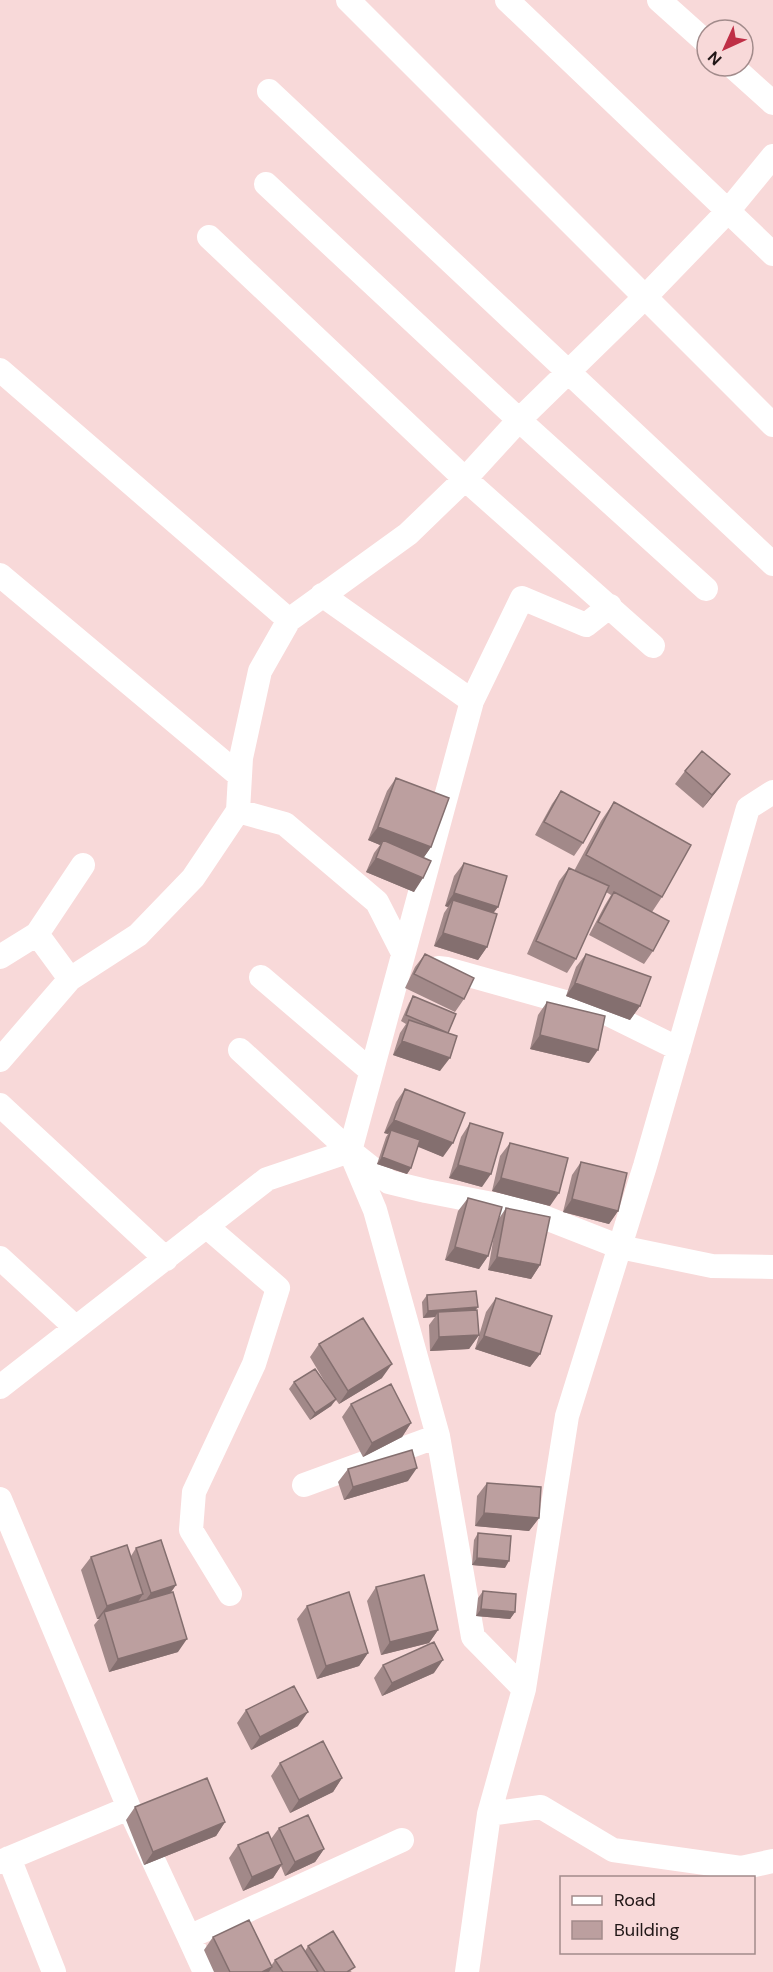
<svg xmlns="http://www.w3.org/2000/svg" width="773" height="1972" viewBox="0 0 773 1972" font-family="'DM Sans',sans-serif">
<style>
.lines{fill:none;stroke-linecap:round;stroke-linejoin:round}
.street{stroke:#fff;stroke-width:24}
.wall{fill:#a28989}
.shaded-wall{fill:#846f6f}
.building{fill:#bc9f9f;stroke:#846f6f;stroke-width:1.5}
</style>
<rect width="100%" height="100%" fill="#f8d9d9"/>
<g class="lines">
<path class="street" d="M348,0l425,425
M507,0l266,254
M659,0l48,43
M732,66l41,37
M269,91l504,473
M266,184l253,236 187,169
M209,237l256,242 188,167
M0,370l289,250
M0,575l240,201
M322,595l150,106 50,-103 64,27 24,-19
M472,701l-122,450 25,59 63,226 35,201 51,52 43,-273 78,-250 103,-358 25,-16
M238,811l47,13 92,78 26,51
M0,957l37,-23
M438,968l9,1 161,45 71,35
M261,977l110,94
M70,979l-33,-45 46,-69
M240,1050l110,101 39,31 37,9 102,20 92,36 92,19 61,1
M0,1060l70,-81 68,-44 55,-57 45,-67 3,-53 19,-87 29,-51 119,-86 57,-55 54,-59 127,-124 82,-85 45,-55
M0,1105l166,154
M206,1226l72,62 -24,76 -60,128 -3,38 39,64
M0,1258l75,69
M0,1387l267,-208 83,-28
M304,1485l134,-49
M0,1499l129,309 60,129 213,-97
M489,1814l52,-7 72,43 128,18 32,-7
M9,1858l45,114
M0,1862l129,-54
M189,1937l16,35
M467,1972l22,-158 35,-125"/>
</g>
<path class="wall" d="M685,771l45,3 -10,13 -17,21 -28,-24z
M396,778l35,69 -7,10 -10,35 -48,-20 8,-19 6,-8 -12,-5 19,-49z
M561,791l22,52 -9,13 -39,-21 17,-31z
M614,802l48,95 -10,15 1,39 -9,13 -55,-29 16,-30 6,-10 -5,-3 -30,67 -9,14 -40,-19 32,-73 10,-13 5,3 27,-50z
M464,863l34,44 -5,6 -6,34 -9,13 -44,-14 10,-33 4,-6 -3,-1 9,-30z
M425,954l39,45 -9,13 -50,-24 10,-21z
M586,954l54,52 -10,14 -64,-24 10,-29z
M413,996l35,37 -8,38 -47,-16 7,-22 6,-9 -5,-3 8,-18z
M547,1002l42,61 -59,-14 8,-34z
M405,1089l38,68 -25,-11 -7,22 -4,6 -30,-10 9,-27 2,-3 -4,-1 12,-31z
M470,1123l12,64 -33,-9 12,-41z
M510,1143l40,63 -58,-15 8,-35z
M581,1162l37,49 -9,13 -46,-12 9,-37z
M468,1198l30,22 8,-12 34,57 -9,14 -43,-9 7,-40 -7,26 -9,13 -34,-9 13,-49z
M427,1295l48,16 4,24 -10,14 -39,2 -1,-26 6,-8 -12,1 -1,-16z
M496,1298l44,56 -10,13 -55,-18 11,-37z
M319,1344l63,34 -43,26 -3,-4 -5,6 -21,14 -21,-31 5,-7 35,7 -19,-32z
M351,1404l60,19 -9,14 -39,20 -21,-40z
M348,1469l60,12 -64,19 -6,-18z
M487,1483l52,35 -10,13 -54,-5 2,-30z
M478,1533l27,35 -33,-3 2,-25z
M136,1548l40,37 -6,8 8,59 -69,20 -15,-47 5,-6h-2l-16,-49 10,-13 40,-1z
M376,1587l62,43 -9,13 -48,12 -14,-54z
M483,1591l32,21 -5,7 -34,-3 2,-18z
M307,1606l61,47 -9,13 -42,13 -20,-60z
M383,1665l51,8 -52,23 -8,-18z
M246,1710l52,16 -47,24 -14,-27z
M280,1763l62,15 -9,14 -43,21 -19,-37z
M135,1807l90,15 -9,14 -72,29 -18,-45z
M279,1828l45,21 -9,13 -30,14 -4,-10 -8,12 -30,13 -14,-33 9,-13 33,-6z
M213,1937l58,29 4,-6 30,-9 3,-5 44,26h-138l-10,-22z"/>
<path class="shaded-wall" d="M730,774l-10,13 -17,21 9,-13z
M378,827l53,20 -9,13 -39,-20 -3,5 -12,-5z
M376,858l47,20 -9,14 -48,-20z
M454,893l44,14 -10,13 -35,-20 -5,7 -3,-1z
M443,933l44,14 -9,13 -44,-14z
M575,983l65,23 -10,14 -64,-24z
M540,1035l58,15 -9,13 -59,-14z
M402,1041l48,17 -10,13 -47,-16z
M394,1120l59,23 -10,14 -54,-22 2,-5 -3,4 -4,-1z
M382,1157l29,11 -4,6 -30,-10z
M458,1165l33,9 -9,13 -33,-9z
M501,1178l58,15 -9,13 -58,-15z
M572,1199l46,12 -9,13 -46,-12z
M455,1247l33,9 -9,13 -34,-9z
M497,1257l43,8 -9,14 -43,-9z
M478,1307l-5,6 -35,-1 -3,5 -12,1 5,-7z
M479,1335l-10,14 -39,2 9,-14z
M484,1336l56,18 -10,13 -55,-18z
M392,1364l-10,14 -43,26 9,-13z
M336,1399l-5,7 -21,14 5,-7z
M411,1423l-9,14 -39,20 9,-14z
M417,1468l-9,13 -64,19 9,-13z
M484,1513l55,5 -10,13 -54,-5z
M477,1558l32,3 -4,7 -33,-3z
M176,1585l-9,13 -26,8 10,-13z
M143,1594l-9,14 -30,4 -5,7h-2l10,-13z
M481,1609l34,3 -5,7 -34,-3z
M438,1630l-9,13 -48,12 9,-13z
M187,1639l-9,13 -69,20 9,-13z
M368,1653l-9,13 -42,13 9,-13z
M443,1660l-9,13 -52,23 10,-13z
M308,1712l-10,14 -47,24 9,-13z
M342,1778l-9,14 -43,21 9,-13z
M225,1822l-9,14 -72,29 9,-13z
M324,1849l-9,13 -30,14 10,-14z
M282,1864l-9,14 -30,13 9,-14z
M272,1967l-3,5h-7z"/>
<path class="building" d="M702,751l28,23 -18,21 -27,-24z
M396,778l53,20 -18,49 -53,-20z
M561,791l39,21 -17,31 -39,-21z
M614,802l77,43 -29,52 -76,-42z
M383,840l48,21 -8,17 -47,-20z
M464,863l43,13 -9,31 -44,-14z
M569,868l40,18 -33,73 -40,-18z
M614,892l55,29 -16,30 -55,-29z
M453,900l44,14 -10,33 -44,-14z
M425,954l49,24 -10,21 -50,-25z
M586,954l65,23 -11,29 -65,-23z
M413,996l43,18 -8,19 -42,-18z
M547,1002l58,14 -7,34 -58,-15z
M409,1020l48,16 -7,22 -48,-17z
M405,1089l60,24 -12,30 -59,-23z
M470,1123l33,10 -12,41 -33,-9z
M391,1130l29,10 -9,28 -29,-11z
M510,1143l58,15 -9,35 -58,-15z
M581,1162l46,11 -9,38 -46,-12z
M468,1198l34,9 -14,49 -33,-9z
M506,1208l44,9 -10,48 -43,-8z
M476,1291l2,16 -50,4 -1,-16z
M496,1298l56,18 -12,38 -56,-18z
M477,1310l2,25 -40,2 -1,-25z
M363,1318l29,46 -44,27 -29,-47z
M315,1369l21,30 -21,14 -21,-31z
M391,1384l20,39 -39,20 -21,-39z
M412,1450l5,18 -64,19 -5,-18z
M487,1483l54,4 -2,31 -55,-5z
M478,1533l33,3 -2,25 -32,-3z
M161,1540l15,45 -25,8 -15,-45z
M127,1545l16,49 -36,12 -16,-49z
M424,1575l14,55 -48,12 -14,-55z
M483,1591l33,3 -1,18 -34,-3z
M173,1592l14,47 -69,20 -14,-47z
M349,1592l19,61 -42,13 -19,-60z
M434,1642l9,18 -51,23 -9,-18z
M294,1686l14,26 -48,25 -14,-27z
M323,1741l19,37 -43,22 -19,-37z
M207,1778l18,44 -72,30 -18,-45z
M308,1815l16,34 -29,13 -16,-34z
M268,1832l14,32 -30,13 -14,-32z
M249,1920l23,47 -10,5h-32l-17,-35z
M333,1931l22,36 -8,5h-22l-17,-26z
M301,1945l17,27h-35l-8,-12z"/>
<rect x="560" y="1876" width="195" height="78" fill="#f8d9d9" stroke="#a28b8b" stroke-width="1.5"/>
<rect x="572" y="1896" width="30" height="9" fill="#ffffff" stroke="#a28b8b" stroke-width="1.5"/>
<text x="614" y="1906" font-size="18" fill="#211717">Road</text>
<rect x="572" y="1921" width="30" height="18" fill="#bc9f9f" stroke="#a28b8b" stroke-width="1.5"/>
<text x="614" y="1936" font-size="18" fill="#211717">Building</text>
<g transform="translate(725 48) rotate(225)"><circle r="28" fill="#f8d9d9" stroke="#a28b8b" stroke-width="1.5"/>
<path d="M0-4.5L10 22L0 15L-10 22Z" fill="#bf2f46"/>
<text y="-9" font-size="16" font-weight="bold" text-anchor="middle" fill="#211717">N</text>
</g>
</svg>
